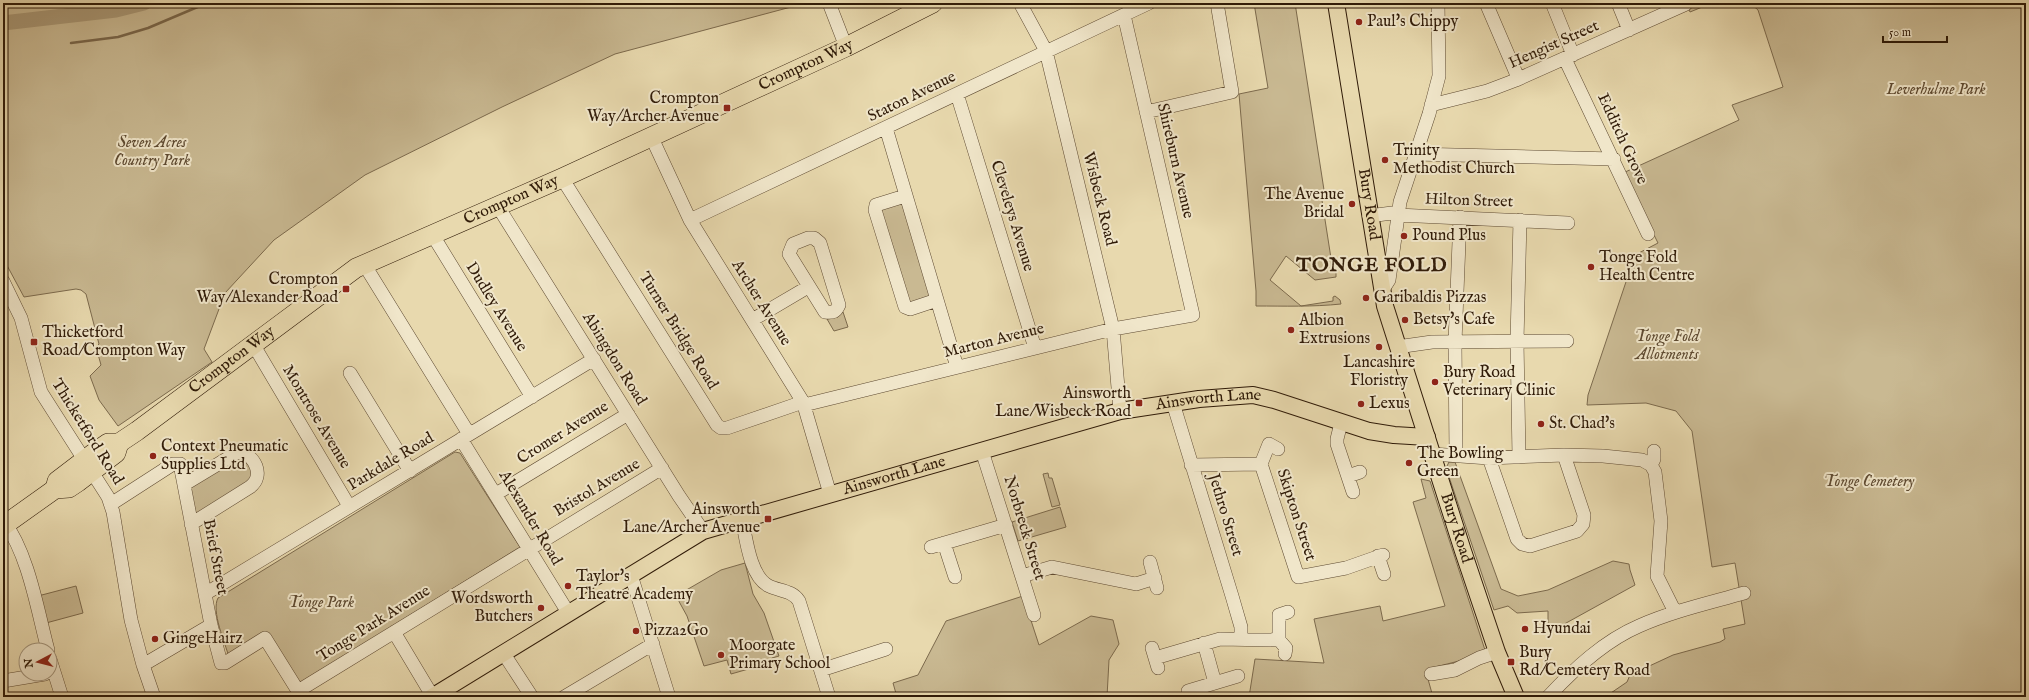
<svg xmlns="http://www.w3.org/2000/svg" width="2029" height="700" viewBox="0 0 2029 700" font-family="'IM FELL English',serif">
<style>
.green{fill:#c9b992;stroke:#7c6a4d}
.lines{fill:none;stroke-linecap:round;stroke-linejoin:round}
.stream{stroke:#79664a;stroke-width:2.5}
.river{stroke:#a99876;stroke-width:15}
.minor-casing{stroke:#5e4a32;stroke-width:14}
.major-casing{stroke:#301b08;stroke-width:18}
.highway-casing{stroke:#301b08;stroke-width:20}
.minor{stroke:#f0e6ca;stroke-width:13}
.major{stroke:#e8d9ae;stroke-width:16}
.highway{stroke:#e8d9ae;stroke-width:19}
.poi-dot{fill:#8f2418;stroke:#f0e6ca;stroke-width:1.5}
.labels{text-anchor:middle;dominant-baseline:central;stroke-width:4;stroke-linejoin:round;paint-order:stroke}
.poi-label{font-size:16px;fill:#301b08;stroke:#f0e6ca;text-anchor:start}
.street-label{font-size:16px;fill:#301b08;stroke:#f0e6ca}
.park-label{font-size:16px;font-style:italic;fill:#5e4a31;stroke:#f0e6ca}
.district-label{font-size:20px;font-weight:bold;letter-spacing:1px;fill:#301b08;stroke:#f0e6ca}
</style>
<rect width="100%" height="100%" fill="#e8d9ae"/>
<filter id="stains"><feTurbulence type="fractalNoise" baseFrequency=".005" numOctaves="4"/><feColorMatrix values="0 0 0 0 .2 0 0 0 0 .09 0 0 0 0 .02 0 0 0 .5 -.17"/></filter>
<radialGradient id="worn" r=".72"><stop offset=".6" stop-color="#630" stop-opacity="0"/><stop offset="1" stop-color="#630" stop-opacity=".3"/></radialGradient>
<path class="green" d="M3,3h803l-191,51 -113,53 -137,68 -91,65 -49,53 -21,56 8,13 -94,64 -19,-26 -9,-24 11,-11 -5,-18 3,-3 -13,-50 -5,-4 -5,-1 -52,8 -21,-39z
M1254,3h41l29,187 -3,4 12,77h3v6l-21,3 -29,-24 -16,24 31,26 32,-5v-4l2,-1 5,4 1,4c-28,3 -57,2 -85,2v-15l-17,-197 29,-6z
M1686,3h26l-22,9z
M1750,3h276v694h-421l22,-15 3,-7 43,-20 47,-13 5,-3 -2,-10 22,-5 -10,-61 -23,4 -20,-136 -16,-20 -30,-8 -59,2 1,-10 47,-140 23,-12 -35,-70 116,-53 -7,-15 51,-18 -25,-77z
M902,202l29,94 -21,8 -30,-95z
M843,312l5,15 -14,4 -7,-12 11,-2z
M455,452l5,1 60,94 -221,137 -33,-51 -37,24c-4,-14 -18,-46 -11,-59z
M242,456l12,15 -1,10 -57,33 -6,-26 2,-5z
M1449,462h6l46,127 17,7 30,-6 65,-29 16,3 1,6 5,15 -87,48v-22l-31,2 -9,-7 -14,4 -48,-142z
M1048,473l1,5h3l8,27 -8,2 -9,-33z
M1421,479l9,2 55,169 -18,9 -40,10 -1,3 7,25h-184l6,-38 69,4 -10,-44 66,-13 3,15 62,-15 -32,-104 13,-4z
M1060,507l6,20 -48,14 -6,-19z
M745,563l8,31 11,19 15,43 -7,2 1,4 -42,12 -4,-14 -23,6 -17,-50 -11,-20 45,-26z
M76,586l7,27 -37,10 -8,-27z
M1023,596l16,49 52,-29 22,4 6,24 -10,16 -2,37h-210l-4,-14 25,-8 28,-54z"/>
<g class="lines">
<path class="stream" d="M71,43l47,-6 30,-9 59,-25"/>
<path class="river" d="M3,23l113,-13 28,-7"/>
<g class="minor-casing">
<path id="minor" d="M829,3l17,44
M1020,3l26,48 67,278 7,82
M1486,3l30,70v7
M1552,3l21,52
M1618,3l11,27
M1565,59l83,175
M957,94l78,254
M1431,105l56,-14 29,-11 170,-76 -1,-1
M1146,112l86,-20 -15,-89
M886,128l71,239
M651,136l39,84 113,182 27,92
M1414,154l200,5
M562,178l155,247 4,3h6l76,-26
M905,196l-29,9 -1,5 30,97 5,2 27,-9
M497,205l182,291 24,35
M1369,216l23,-3 5,2 171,8
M690,220l459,-217
M432,234l100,163
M808,238h6l6,5 19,62c-3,7 -6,8 -14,7l-36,-58 4,-10z
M364,264l105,170
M3,281l18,37 20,74 67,105 5,15 18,108 12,45 11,32
M1382,291l7,-11 11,-78 29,-88 10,-38 -1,-73
M752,320l56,-33
M253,344l96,162
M1397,347l35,-5 135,-1
M350,373l60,98
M1173,403l59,193 9,31v11
M804,405l309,-76 80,-14 -69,-300
M1341,423l-4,16v5l16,48
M461,439l108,175
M982,451l52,164
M1432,454l57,4 75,-3 39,1 39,4 9,5 4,7 6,49 -4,55 18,36
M1456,455l-1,-113 5,-125
M1519,457l-2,-116 3,-121
M1489,458l28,81 5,5 8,2 47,-15 6,-7 1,-9 -20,-60
M1261,464l37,113 48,-9 37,-13
M1261,464l8,-20 9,5
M1191,465l70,-1
M1651,465l3,-6v-8
M1348,476l12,-4
M185,484l53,-32c17,2 27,24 12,35l-59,37
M496,494l132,-80
M111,504l62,-40h7l31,161 10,38h4l40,-25 33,53 364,-223
M742,519c4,19 8,58 27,67 10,5 23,4 30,15l30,96
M3,520c26,35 34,89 45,130
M944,543l11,34
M931,547l75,-22
M1378,556l6,18
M1150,562l7,26
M631,575l38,122
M1022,576l30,-9 84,17 19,-6
M205,594l389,-235
M394,632l39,65
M1279,640l7,8 -1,6
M1204,643l11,40
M1152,648l6,20
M504,654l28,43
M1155,658l65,-19 59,1v-25l9,-3
M50,659l12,38
M143,665l68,-40
M821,670l65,-21
M1431,674l24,-4 24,-12 18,-6
M3,681l42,-7
M1188,691l50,-15
M564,697l89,-53
M1548,697c26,-28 56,-56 91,-71 34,-15 70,-23 105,-33"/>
</g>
<g class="major-casing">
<g id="major">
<path id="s1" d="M1336,3l49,303 78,245 34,101 19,45"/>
<path id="s2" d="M432,697l271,-166 417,-120 79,-12 54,-4 21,5 95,31 25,4 33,2"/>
</g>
</g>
<g class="highway-casing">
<g id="highway">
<path id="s3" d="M55,489l2,-8 38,-29 13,-9h11l18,-12 219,-163 206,-90 284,-131 87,-44"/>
<path d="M3,526l52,-37 14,-1 9,-6 38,-29 3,-10"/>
</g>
</g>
<use href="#minor" class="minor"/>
<use href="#major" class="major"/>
<use href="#highway" class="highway"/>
</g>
<g class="poi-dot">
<circle cx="1359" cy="22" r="4"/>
<rect x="723" y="104" width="8" height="8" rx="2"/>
<circle cx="1385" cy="160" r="4"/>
<circle cx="1352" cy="204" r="4"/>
<circle cx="1404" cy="236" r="4"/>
<circle cx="1591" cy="267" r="4"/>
<rect x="342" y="285" width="8" height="8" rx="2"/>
<circle cx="1366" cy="298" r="4"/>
<circle cx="1405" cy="320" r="4"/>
<circle cx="1291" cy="330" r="4"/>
<rect x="30" y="338" width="8" height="8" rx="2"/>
<circle cx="1379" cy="347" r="4"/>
<circle cx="1435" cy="382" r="4"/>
<rect x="1135" y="399" width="8" height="8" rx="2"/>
<circle cx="1361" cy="404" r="4"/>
<circle cx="1541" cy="424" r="4"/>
<circle cx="153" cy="456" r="4"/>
<circle cx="1409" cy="463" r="4"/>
<rect x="764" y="515" width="8" height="8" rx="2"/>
<circle cx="568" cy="586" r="4"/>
<circle cx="541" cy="608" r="4"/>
<circle cx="1525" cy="629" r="4"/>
<circle cx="636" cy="631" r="4"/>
<circle cx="155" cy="639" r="4"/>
<circle cx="721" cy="655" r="4"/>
<rect x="1507" y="658" width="8" height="8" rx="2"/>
</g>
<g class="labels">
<g class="poi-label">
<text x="1367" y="22">Paul's Chippy</text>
<text x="719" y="99" text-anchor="end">Crompton<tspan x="719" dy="18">Way/Archer Avenue</tspan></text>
<text x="1393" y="151">Trinity<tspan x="1393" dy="18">Methodist Church</tspan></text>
<text x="1344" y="195" text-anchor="end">The Avenue<tspan x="1344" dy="18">Bridal</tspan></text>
<text x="1412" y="236">Pound Plus</text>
<text x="1599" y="258">Tonge Fold<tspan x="1599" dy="18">Health Centre</tspan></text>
<text x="338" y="280" text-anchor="end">Crompton<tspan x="338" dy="18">Way/Alexander Road</tspan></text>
<text x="1374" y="298">Garibaldis Pizzas</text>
<text x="1413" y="320">Betsy's Cafe</text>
<text x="1299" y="321">Albion<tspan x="1299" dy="18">Extrusions</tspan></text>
<text x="42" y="333">Thicketford<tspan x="42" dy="18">Road/Crompton Way</tspan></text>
<text x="1379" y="363" text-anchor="middle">Lancashire<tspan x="1379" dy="18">Floristry</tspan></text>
<text x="1443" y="373">Bury Road<tspan x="1443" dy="18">Veterinary Clinic</tspan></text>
<text x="1131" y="394" text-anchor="end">Ainsworth<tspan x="1131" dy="18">Lane/Wisbeck Road</tspan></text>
<text x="1369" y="404">Lexus</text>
<text x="1549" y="424">St. Chad's</text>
<text x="161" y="447">Context Pneumatic<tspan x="161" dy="18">Supplies Ltd</tspan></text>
<text x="1417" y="454">The Bowling<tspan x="1417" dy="18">Green</tspan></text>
<text x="760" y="510" text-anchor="end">Ainsworth<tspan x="760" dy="18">Lane/Archer Avenue</tspan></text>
<text x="576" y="577">Taylor's<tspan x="576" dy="18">Theatre Academy</tspan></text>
<text x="533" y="599" text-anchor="end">Wordsworth<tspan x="533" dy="18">Butchers</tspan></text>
<text x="1533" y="629">Hyundai</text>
<text x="644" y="631">Pizza2Go</text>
<text x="163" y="639">GingeHairz</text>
<text x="729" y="646">Moorgate<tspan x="729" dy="18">Primary School</tspan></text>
<text x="1519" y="653">Bury<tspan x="1519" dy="18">Rd/Cemetery Road</tspan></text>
</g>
<g class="street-label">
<text transform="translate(1554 45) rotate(-24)">Hengist Street</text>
<text stroke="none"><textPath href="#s3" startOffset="871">Crompton Way</textPath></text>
<text transform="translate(912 97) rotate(-26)">Staton Avenue</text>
<text transform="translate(1622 139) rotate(65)">Edditch Grove</text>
<text transform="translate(1175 161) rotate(77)">Shireburn Avenue</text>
<text stroke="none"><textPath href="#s3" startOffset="547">Crompton Way</textPath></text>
<text transform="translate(1099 199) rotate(76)">Wisbeck Road</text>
<text transform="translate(1469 201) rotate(2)">Hilton Street</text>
<text stroke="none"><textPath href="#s1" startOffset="204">Bury Road</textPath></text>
<text transform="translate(1012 216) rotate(73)">Cleveleys Avenue</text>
<text transform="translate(761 303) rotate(58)">Archer Avenue</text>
<text transform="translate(496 307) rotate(58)">Dudley Avenue</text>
<text transform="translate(678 331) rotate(58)">Turner Bridge Road</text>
<text transform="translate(994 341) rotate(-14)">Marton Avenue</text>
<text transform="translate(614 359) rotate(58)">Abingdon Road</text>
<text stroke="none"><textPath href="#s3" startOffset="223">Crompton Way</textPath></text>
<text stroke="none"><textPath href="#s2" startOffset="841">Ainsworth Lane</textPath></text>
<text transform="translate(316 417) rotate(59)">Montrose Avenue</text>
<text transform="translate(87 432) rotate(58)">Thicketford Road</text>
<text transform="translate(563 433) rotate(-32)">Cromer Avenue</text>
<text transform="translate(391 462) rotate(-31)">Parkdale Road</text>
<text stroke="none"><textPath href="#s2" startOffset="517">Ainsworth Lane</textPath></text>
<text transform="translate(597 488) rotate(-31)">Bristol Avenue</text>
<text transform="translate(1225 515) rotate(73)">Jethro Street</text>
<text transform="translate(1296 515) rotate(72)">Skipton Street</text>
<text transform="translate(530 518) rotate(59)">Alexander Road</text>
<text transform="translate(1024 528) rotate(73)">Norbreck Street</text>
<text stroke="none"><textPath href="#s1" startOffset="540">Bury Road</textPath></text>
<text transform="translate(215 557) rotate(79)">Brief Street</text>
<text transform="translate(374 624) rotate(-32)">Tonge Park Avenue</text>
</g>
<g class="park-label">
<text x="1936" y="90">Leverhulme Park</text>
<text x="152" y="143">Seven Acres<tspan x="152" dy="18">Country Park</tspan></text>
<text x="1667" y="337">Tonge Fold<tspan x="1667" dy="18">Allotments</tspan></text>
<text x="1869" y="482">Tonge Cemetery</text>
<text x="321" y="603">Tonge Park</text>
</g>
<g class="district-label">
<text x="1372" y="265">TONGE FOLD</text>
</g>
</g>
<rect width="2029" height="700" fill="none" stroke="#e8d9ae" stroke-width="16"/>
<rect x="4" y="4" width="2021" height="692" fill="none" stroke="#301b08" stroke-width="2"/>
<rect x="8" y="8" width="2013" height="684" fill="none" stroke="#301b08"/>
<g transform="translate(38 662) rotate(263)"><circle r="19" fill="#f0e6ca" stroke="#a3957c"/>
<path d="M0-3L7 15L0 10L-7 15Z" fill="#8f2418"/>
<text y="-6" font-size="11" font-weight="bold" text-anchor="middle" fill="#301b08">N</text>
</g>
<path d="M1883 36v6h64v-6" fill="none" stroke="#301b08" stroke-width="2"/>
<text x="1889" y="36" font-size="12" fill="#301b08" stroke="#f0e6ca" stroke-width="3" paint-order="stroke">50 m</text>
<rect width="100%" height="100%" filter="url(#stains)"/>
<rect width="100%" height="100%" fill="url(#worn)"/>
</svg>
